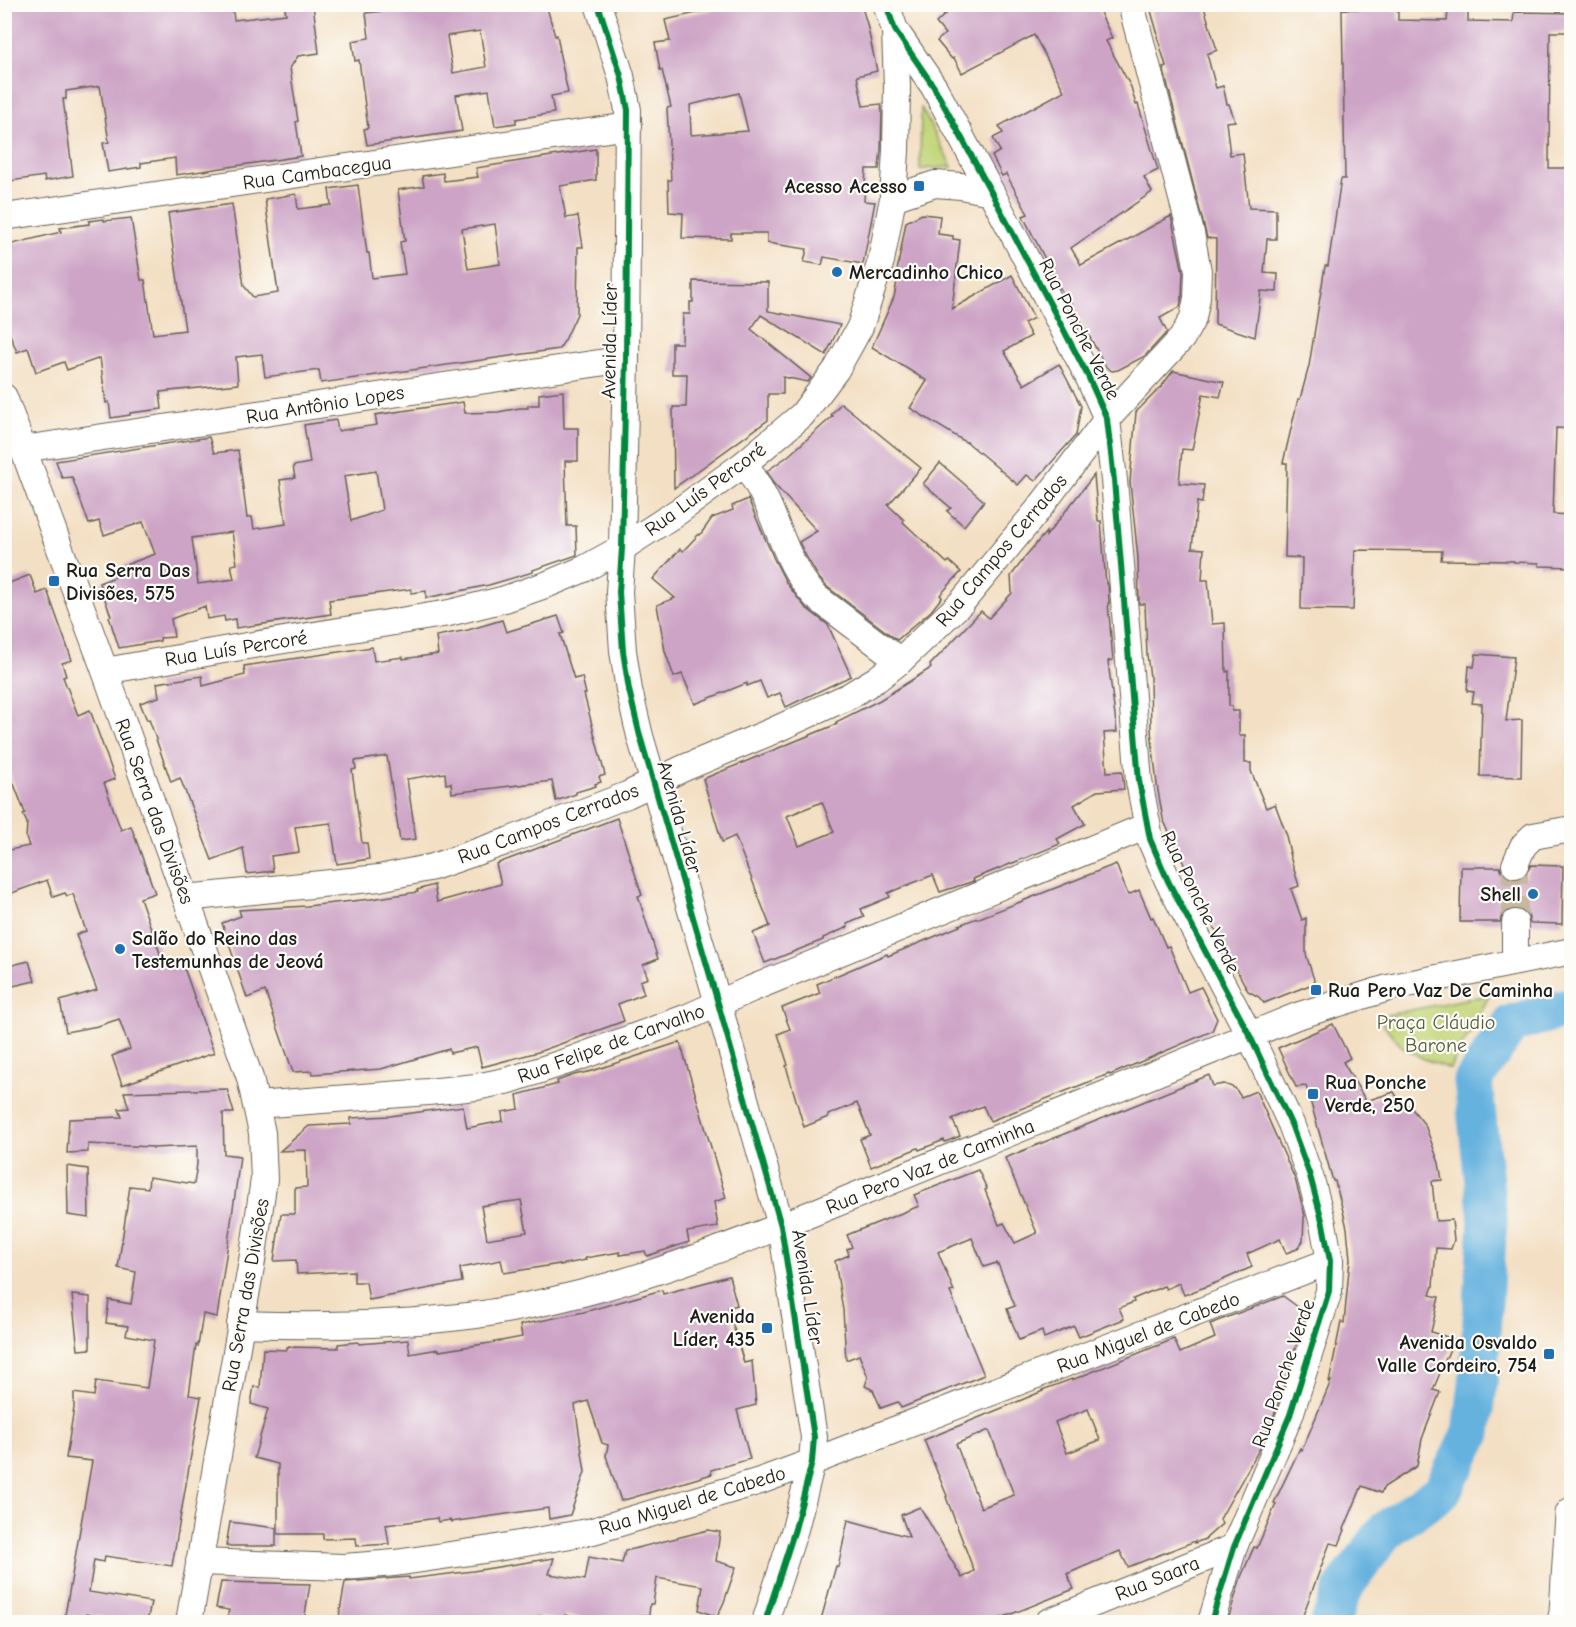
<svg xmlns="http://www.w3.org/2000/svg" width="1576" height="1627" font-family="'Comic Neue',sans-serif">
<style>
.green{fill:#c1d477;stroke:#6e784a;stroke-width:1.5}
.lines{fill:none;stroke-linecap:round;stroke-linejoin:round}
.river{stroke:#66b2df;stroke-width:39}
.building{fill:#cda4c6;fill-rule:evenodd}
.minor-tunnel{stroke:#c8b8a2;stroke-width:26;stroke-dasharray:26 13;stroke-linecap:butt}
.minor-casing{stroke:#676056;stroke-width:28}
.major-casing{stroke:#676056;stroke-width:35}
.minor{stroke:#fff;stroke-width:26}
.major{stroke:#fff;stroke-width:33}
.cycleway-casing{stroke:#fdfcf7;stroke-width:10}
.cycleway{stroke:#00873e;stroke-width:6}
.poi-dot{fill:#1f6fb2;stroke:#fdfcf7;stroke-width:2}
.labels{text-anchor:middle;stroke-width:4.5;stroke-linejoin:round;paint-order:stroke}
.street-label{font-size:20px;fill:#1c1c1c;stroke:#fdfcf7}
.poi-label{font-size:20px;font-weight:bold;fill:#1c1c1c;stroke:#fdfcf7;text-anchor:start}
.park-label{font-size:20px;fill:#565c3c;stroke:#fdfcf7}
</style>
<rect width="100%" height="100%" fill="#fdfcf7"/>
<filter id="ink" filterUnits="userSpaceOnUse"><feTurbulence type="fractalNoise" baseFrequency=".0167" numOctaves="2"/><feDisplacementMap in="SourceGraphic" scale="12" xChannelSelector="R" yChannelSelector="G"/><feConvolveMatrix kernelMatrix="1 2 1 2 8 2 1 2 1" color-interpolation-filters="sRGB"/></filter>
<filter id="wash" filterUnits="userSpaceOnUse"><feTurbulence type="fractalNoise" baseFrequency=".008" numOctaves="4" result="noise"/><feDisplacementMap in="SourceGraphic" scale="24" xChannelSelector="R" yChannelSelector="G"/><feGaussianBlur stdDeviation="1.35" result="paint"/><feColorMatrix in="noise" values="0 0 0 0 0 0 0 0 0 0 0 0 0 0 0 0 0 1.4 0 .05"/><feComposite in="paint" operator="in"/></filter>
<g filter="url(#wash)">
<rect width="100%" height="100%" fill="#f3dfc3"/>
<g class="green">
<path d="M921,107L952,167L931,168L920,170Z"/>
<path d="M1489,996L1482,1010L1479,1023L1471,1031L1458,1052L1450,1069L1422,1058L1401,1046L1377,1017L1471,998Z"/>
</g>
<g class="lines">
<path class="river" d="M1330,1622L1344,1587L1385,1531L1442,1491L1472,1433L1478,1385L1488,1220L1473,1081L1511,1024L1563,1009"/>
</g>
<g id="blocks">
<g class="building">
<path d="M4,4H232L234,20L286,14L284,4H313L319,53L298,56L290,68L298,121L296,122L301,156L176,175L175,158L141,163V167L108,172L103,143L109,142L100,86L66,91V99H63L73,176L45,181L44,176L4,182Z"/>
<path d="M411,4H546L555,36L557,35L560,51H559L568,93L551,96L554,113L516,119V123L495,126L489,90L456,95L462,131L367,145L364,129L368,128L359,60L355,61L352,41L369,38L366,13L401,9V6ZM480,31L486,67L453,73L447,36Z"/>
<path d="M736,4H861L867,24L877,71L857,76L863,106L881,104L882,112L881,149L879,169H866L864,201L875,202L863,264L824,257L822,265L804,262L807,249L767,243V233H731V239L682,238L683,213L669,212L668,180H671L667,108L671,107L662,70H660L655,43L670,41L665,20ZM739,93L748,131L691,135L690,105Z"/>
<path d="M956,4H1096L1112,38L1106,41L1131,87L1136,105L1138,104L1158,170L1144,177L1152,192L1071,248L1081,265L1171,216L1183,272L1182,296L1180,307L1160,318L1167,332L1145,356L1118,370L1112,371L1106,367L1067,295L1064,296L1023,216L1028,214L1006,174L1002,176L992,156L1000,151L993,138L1003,133L999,126L1064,91L1034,35L962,73L954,58L952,59L937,41L945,34L936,23Z"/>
<path d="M1149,4H1203L1217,50L1207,54L1216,88L1223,86L1227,104H1229L1235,121L1226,122L1230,155L1243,153L1249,208L1276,209V239H1267L1264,273L1278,274L1277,292L1261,291L1255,337L1215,324L1216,239L1207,238L1163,67L1166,66L1157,36L1158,35Z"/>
<path d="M1342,9L1398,10V20L1447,21L1448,10L1468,11V21L1513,22L1514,12L1572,13V32H1550L1549,168H1571L1572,429L1556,428L1553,514L1572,515V567L1539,566V563L1514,562V561L1441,560L1442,551L1355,550L1353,610L1301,609L1302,558L1285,557L1287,463H1283L1298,399H1300L1309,366L1325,266H1328L1341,179H1345Z"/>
<path d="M596,149V180L560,186L566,218L578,216L583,247H578L577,314L565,340L559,349L321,383L319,370L265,377L262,354L236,357L238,384L160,392L162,409L130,413V415L111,418L109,402L106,403L100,358L67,370L64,362L36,372L28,348L17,352L4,319V246L61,232L60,228L89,224V221L104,219V221L131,218L141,280H145L153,334L185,330L168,213L232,204L244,286L253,297L278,293L265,199L296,194L298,209L331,205L329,189L358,185L367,253H369L372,278L405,274L400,242L405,241L398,190L424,186L422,176L443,173L444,181L478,177L476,168ZM495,224L500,264L468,269L462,229Z"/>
<path d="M922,214L940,216L938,234L953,236V239L960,240L952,309L1012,275L1034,318L1024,323L1031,336L1004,351L1024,385L1059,364L1081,406L1076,435L1035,481L1027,475L1018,485L967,442V443L910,408L927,381L872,347L894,297L899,271H897L906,222Z"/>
<path d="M693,281L768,282V311L840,325L826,355L761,315L751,329L811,378L808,382L783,377V394H768V420L674,488L673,407H686L687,374H672V343H682L683,314H690V302H693Z"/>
<path d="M1173,371L1224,382L1220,397L1203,394L1192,450L1182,449L1179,483L1204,485L1202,503L1197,502L1192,548L1204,549L1202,580H1208L1212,624L1225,623L1226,672L1229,671V706H1232V711H1239V735H1245V763H1251V771L1266,808L1275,804L1287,836H1286L1290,853H1289L1299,886L1291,889L1302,920L1306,918V954L1315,983L1264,1003L1259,997L1248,991L1208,916L1163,819L1157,785L1151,730L1150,677L1147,655L1145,604H1139L1138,558L1130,482L1136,412L1161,387Z"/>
<path d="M563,391L564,428H578V461H565L567,526H576L577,555L533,570V572L489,585L426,598V591L411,593V589L329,600L331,614L236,628L235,619L225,621L224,616L207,619L205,606L171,619L174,637L160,638V641L119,648L109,617L111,616L99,583L115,577L112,570L155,554L143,522L104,535L99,521L89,524L72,477L62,478L56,461L209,437L214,453L238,450L247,518L252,517L254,529L286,524L280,480L295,478L293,466L310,463L304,425L336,420L338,431L377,425L375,415L463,402L465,413L498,412L520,408H528V405H539V394ZM376,471L382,510L351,521L344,476ZM232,532L237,564L231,565L234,579L198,584L192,538Z"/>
<path d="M841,403L921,468L888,505L904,520L903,522L947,563L949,561L961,572L940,595L942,597L931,611L897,640L826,586L819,578L807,558L799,542L817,531L773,483L767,471L788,456L833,416L831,415Z"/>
<path d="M940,463L984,501L964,526L947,511L951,508L923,484Z"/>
<path d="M1094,475L1098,521H1101L1106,584H1108L1109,603H1108L1113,660L1108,661L1117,732L1104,733L1107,772L1122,771L1124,789L1097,791L1074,805L1085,824L1057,839L1060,844L973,879L974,881L940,892L933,875L888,893L890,897L861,909L864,917L847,924L848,927L823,938V940L765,963L753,933L770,926L735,836L722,842L703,779L837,724L836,722L880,700L931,668L930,665L981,611L989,618L1012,593L1011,576L1023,560V559L1046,532V536ZM822,802L834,832L799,846L787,816Z"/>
<path d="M748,499L774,559L787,584L805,607L828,625L851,676L786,707L780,693L767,698L760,681L747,686V683L695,704L682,674L674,677L665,651L657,605L675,598L653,579L680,549L683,551L699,534L700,535L712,518L733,510L732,506Z"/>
<path d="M30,575L37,594L47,590L72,660L62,663L66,676L63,677L78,715L90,710L115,779L104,783L121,830L131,826L155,893L140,898L165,967L182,962L214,1053L122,1085L112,1056L130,1049L119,1019L98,1026L66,1032L60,1001L97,990L76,935L86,931L73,894L67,896L65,893L53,897L47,880L4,896V851L29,846L26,838L27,823L23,814L25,813L4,758V585Z"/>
<path d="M558,616L564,633L560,634L574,679L582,677L586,694H584L605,775L599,777L601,782L595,784L596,786L576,792V794L556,801L552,781L452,793L451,783L446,784L445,773L407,779L416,839L400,841L387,756L355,761L356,769L352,770L362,843H367L369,859L337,864L331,823L295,827L299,852L271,856L273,871L247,874L243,848L212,860L180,778L171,782L149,719L147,720L140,703L159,697L157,683L202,676L203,686L245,675L244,666L372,647L374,661L403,657V659L438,654L436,636L468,630L502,620L506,632Z"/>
<path d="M1476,654L1514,657L1506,721L1522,720L1521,777L1480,776L1482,704L1472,703L1474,692L1467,691L1469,666L1474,667Z"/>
<path d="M617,818L642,895L638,896L658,959L643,965L648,978L640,981L644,994L618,1004L624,1021L538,1052L482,1067L477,1047L450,1053L449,1049L381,1069L313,1074L312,1071L293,1072L265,991L247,998L222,923L241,916L239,910L307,906L371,899L418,892L417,890L434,885L437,902L501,884L496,864Z"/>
<path d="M1116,864L1128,895L1139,890L1151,918L1153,917L1166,947L1169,946L1188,992L1201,987L1217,1019L1212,1031L1110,1075L1109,1074L990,1121L983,1106L952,1119L960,1136L945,1142L944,1140L919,1150L918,1148L871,1167L860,1139L870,1135L857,1103L828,1115V1117L804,1127L786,1066L788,1065L778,1034L790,1029L782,1008L820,993L817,984L887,954L888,956L960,926L959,925L977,918V919Z"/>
<path d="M1531,865L1563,866L1562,924L1530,923L1528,915L1522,910L1516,908L1507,910L1502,915L1500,922H1460L1461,867H1500L1503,874L1509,879L1516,880L1524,877Z"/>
<path d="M29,961L35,981L4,988V967Z"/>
<path d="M1333,1024L1350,1058L1343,1062L1366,1101L1394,1092L1403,1107L1409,1105L1425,1125L1439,1163L1442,1180L1432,1181L1436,1221L1452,1220L1454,1240L1451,1249L1436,1248L1433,1286L1430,1295L1439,1297L1431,1332L1454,1339L1433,1390L1440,1392L1422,1439L1417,1466L1384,1487L1381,1493L1362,1486L1344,1529L1345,1530L1339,1545L1330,1543L1300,1623H1227L1241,1577L1254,1547L1257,1548L1276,1504L1274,1503L1300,1448L1302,1450L1331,1381L1329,1382L1341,1322L1344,1323L1350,1259L1347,1228L1343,1211L1335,1181H1333L1306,1086L1296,1087L1278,1048Z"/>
<path d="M680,1042L726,1198L714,1202L718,1227L687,1232L689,1242L647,1256L645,1251L620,1255V1252L585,1258L586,1260L560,1265V1264L504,1273L501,1260L460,1268L462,1282L369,1300L366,1282H354V1271L297,1274L296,1260L274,1261L281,1214H295V1188L307,1187L306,1150L280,1151L309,1126L351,1124V1118L390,1116L463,1106L467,1128L503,1121L502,1112L519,1109L517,1095L558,1084L557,1081L574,1075L592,1071ZM521,1200L527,1232L487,1239L481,1206Z"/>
<path d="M1209,1075L1213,1086L1224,1084L1235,1088L1241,1097L1256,1091L1295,1179L1305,1216L1304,1217L1303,1241L1297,1249L1286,1253L1280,1239L1247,1254L1252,1267L1218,1282L1184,1295L1179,1283L1166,1289L1164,1286L1133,1299L1134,1302L1119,1308L1124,1319L1079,1337L1074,1326L1044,1338L1042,1331L1019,1340L1007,1309L1015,1306L998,1264L997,1265L996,1263L984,1267L972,1238L938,1252L954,1291L950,1292L984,1375L901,1408L898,1402L881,1408L873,1390L865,1386L868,1377L859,1355L846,1360L843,1310L835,1261L849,1255L847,1249L852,1247L847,1235L919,1206L914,1195L978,1170L987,1189L985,1190L999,1225L1004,1223L1015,1243L1037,1233L1005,1158Z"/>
<path d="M227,1089L234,1113H223L224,1154L240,1156L235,1195L217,1317L203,1314L198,1346L196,1345L189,1395L201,1397L172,1566L105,1556L104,1562L94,1560L89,1592L151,1602L147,1623H137L86,1614L85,1618L65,1615L92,1461L66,1458L74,1408V1393L94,1396L96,1381L147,1388L154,1340L126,1335L128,1326L106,1323L109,1300L131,1304L136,1272L118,1268L130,1186L148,1188L149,1177L194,1184L197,1164V1146L153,1148V1147L88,1144V1152L67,1153L69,1119L122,1117L119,1109L129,1108L124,1092Z"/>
<path d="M67,1166L88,1169L89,1218L68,1215Z"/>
<path d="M729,1276L737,1305L728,1308L744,1363L752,1361L756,1405L737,1410L750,1459L711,1470L712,1474L621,1501L606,1456L608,1445L602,1443L588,1401L575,1405L585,1472L570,1515L549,1519L548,1508L451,1522L450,1520L438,1522L437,1518L386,1525L389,1544L357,1546L356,1538L323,1539V1534H278V1464L254,1458L268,1409L251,1404L254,1386L260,1388L263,1349L287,1350V1347L338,1348V1344L358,1342L359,1344L408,1340L410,1354L439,1349V1351L490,1343L522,1337L520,1325L584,1312L662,1290L663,1294Z"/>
<path d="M72,1295L90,1297V1349L78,1350Z"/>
<path d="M1283,1296L1306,1313L1276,1410L1261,1446L1220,1519L1222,1524L1205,1539L1195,1543V1541L1128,1567L1120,1551L1067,1574L1074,1589L989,1623H820L836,1566L838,1567L848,1520L909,1537L901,1515L920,1507L962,1578L974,1571L946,1497L947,1496L924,1440L1012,1404L1043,1391L1042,1390L1072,1379V1380L1174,1339L1180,1353L1215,1338L1210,1324ZM1088,1409L1100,1440L1067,1453L1055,1422ZM989,1430L1014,1495L981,1508L956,1444Z"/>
<path d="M230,1522L276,1528V1546H226Z"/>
<path d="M708,1530L720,1532L716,1561L736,1567L724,1602L717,1617L699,1610L703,1586L657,1578L653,1604H650L649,1616L642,1615L641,1623H597L598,1621L565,1615L564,1621L539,1616L540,1623H338L345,1582L409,1577V1579L473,1571L554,1558L549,1574L585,1580L589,1557L622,1563L625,1551Z"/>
<path d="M221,1582L310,1584L304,1621L297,1620V1623H226L229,1610L216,1608Z"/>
</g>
</g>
</g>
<g filter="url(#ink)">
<use href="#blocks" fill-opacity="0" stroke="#676056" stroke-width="1.5"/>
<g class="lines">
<path class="minor-tunnel" d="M1515,923V865"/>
<defs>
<g id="minor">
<path d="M598,4L621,76L628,110L626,359L622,548L619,592L623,651L629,690L640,736L718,1003L781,1226L814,1437L812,1462L795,1529L765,1622"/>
<path d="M886,4L895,30L934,87L991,192L1088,376L1107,419L1114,480L1139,781L1150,839L1168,881L1250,1036L1291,1124L1310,1176L1323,1224L1330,1261L1329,1291L1290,1415L1234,1547L1211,1622"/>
<path d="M893,198L935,184L961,186L991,192"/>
<path d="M4,217L629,126"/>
<path d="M4,397L105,671L250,1078L262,1133L264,1179L253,1255L189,1622"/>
<path d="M23,449L626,359"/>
<path d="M745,463C753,477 761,490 768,505C782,537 791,571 816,597L900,661"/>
<path d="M105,671L229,649L449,613L505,599L548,584L584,569L622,548L679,511L745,463L802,415L836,370L860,327L881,261L893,198L896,151L897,87L895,30"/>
<path d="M1515,865L1523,846L1533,836L1572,829"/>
<path d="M186,898L379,878L433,867L508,841L627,795L684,768L768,733L849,696L877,679L900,661L962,602L1038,510L1107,419L1182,338L1193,318L1197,298L1198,271L1191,233L1131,4"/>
<path d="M1515,962V923"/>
<path d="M256,1105L428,1092L476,1087L510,1080L574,1059L688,1017L751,989L1147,826"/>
<path d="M240,1324C319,1327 398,1325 476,1315C491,1313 506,1310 521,1307C611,1290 696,1259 781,1226L1297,1016L1388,988L1572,951"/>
<path d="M199,1562L344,1567L395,1563L491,1549L593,1531L760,1481L812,1462L1330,1261"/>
<path d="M1048,1622L1234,1547"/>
</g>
<path id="major" d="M1564,1622L1566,1612L1572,1514"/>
</defs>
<use href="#minor" class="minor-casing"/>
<use href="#major" class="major-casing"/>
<use href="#minor" class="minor"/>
<use href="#major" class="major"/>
<defs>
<g id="cycleway">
<path d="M598,4L621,76L628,110L626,359L622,548L619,592L623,651L629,690L640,736L718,1003L781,1226L814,1437L812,1462L795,1529L765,1622"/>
<path d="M886,4L895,30L934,87L991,192L1088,376L1107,419L1114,480L1139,781L1150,839L1168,881L1250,1036L1291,1124L1310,1176L1323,1224L1330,1261L1329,1291L1290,1415L1234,1547L1211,1622"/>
</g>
</defs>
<use href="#cycleway" class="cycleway-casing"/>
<use href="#cycleway" class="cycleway"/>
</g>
</g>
<g class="poi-dot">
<rect x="913" y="180" width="12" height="12" rx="3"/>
<circle cx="837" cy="272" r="6"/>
<rect x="48" y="575" width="12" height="12" rx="3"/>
<circle cx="1533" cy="894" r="6"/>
<circle cx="120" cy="949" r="6"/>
<rect x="1310" y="984" width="12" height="12" rx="3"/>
<rect x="1307" y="1088" width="12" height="12" rx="3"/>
<rect x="761" y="1322" width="12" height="12" rx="3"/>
<rect x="1543" y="1348" width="12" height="12" rx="3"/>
</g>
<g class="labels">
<g class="street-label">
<text transform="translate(317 172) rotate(-8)" y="7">Rua Cambacegua</text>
<text transform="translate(1080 329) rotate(63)" y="7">Rua Ponche Verde</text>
<text transform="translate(609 341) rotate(-89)" y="7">Avenida Líder</text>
<text transform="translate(325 404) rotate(-9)" y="7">Rua Antônio Lopes</text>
<text transform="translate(705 489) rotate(-36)" y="7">Rua Luís Percoré</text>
<text transform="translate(1001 550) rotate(-50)" y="7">Rua Campos Cerrados</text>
<text transform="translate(236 648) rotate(-9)" y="7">Rua Luís Percoré</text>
<text transform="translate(155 811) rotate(70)" y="7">Rua Serra das Divisões</text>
<text transform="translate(680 817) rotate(74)" y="7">Avenida Líder</text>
<text transform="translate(548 823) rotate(-21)" y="7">Rua Campos Cerrados</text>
<text transform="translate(1201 902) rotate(64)" y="7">Rua Ponche Verde</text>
<text transform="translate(611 1043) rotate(-20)" y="7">Rua Felipe de Carvalho</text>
<text transform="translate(930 1166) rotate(-22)" y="7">Rua Pero Vaz de Caminha</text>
<text transform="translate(808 1287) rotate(81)" y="7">Avenida Líder</text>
<text transform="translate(245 1295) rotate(-80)" y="7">Rua Serra das Divisões</text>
<text transform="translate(1148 1332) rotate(-21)" y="7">Rua Miguel de Cabedo</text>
<text transform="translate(1283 1373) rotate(-71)" y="7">Rua Ponche Verde</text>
<text transform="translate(692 1500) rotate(-17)" y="7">Rua Miguel de Cabedo</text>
<text transform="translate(1157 1578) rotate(-22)" y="7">Rua Saara</text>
</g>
<g class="poi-label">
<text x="907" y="193" text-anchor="end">Acesso Acesso</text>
<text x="849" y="279">Mercadinho Chico</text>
<text x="66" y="577">Rua Serra Das<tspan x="66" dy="23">Divisões, 575</tspan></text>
<text x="1521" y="901" text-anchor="end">Shell</text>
<text x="132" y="945">Salão do Reino das<tspan x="132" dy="23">Testemunhas de Jeová</tspan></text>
<text x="1328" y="997">Rua Pero Vaz De Caminha</text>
<text x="1325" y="1089">Rua Ponche<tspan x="1325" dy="23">Verde, 250</tspan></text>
<text x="755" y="1323" text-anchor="end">Avenida<tspan x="755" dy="23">Líder, 435</tspan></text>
<text x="1537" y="1349" text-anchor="end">Avenida Osvaldo<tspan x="1537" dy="23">Valle Cordeiro, 754</tspan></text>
</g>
<g class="park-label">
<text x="1436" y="1029">Praça Cláudio<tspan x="1436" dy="23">Barone</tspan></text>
</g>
</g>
<rect width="1576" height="1627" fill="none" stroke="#fdfcf7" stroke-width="24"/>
</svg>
